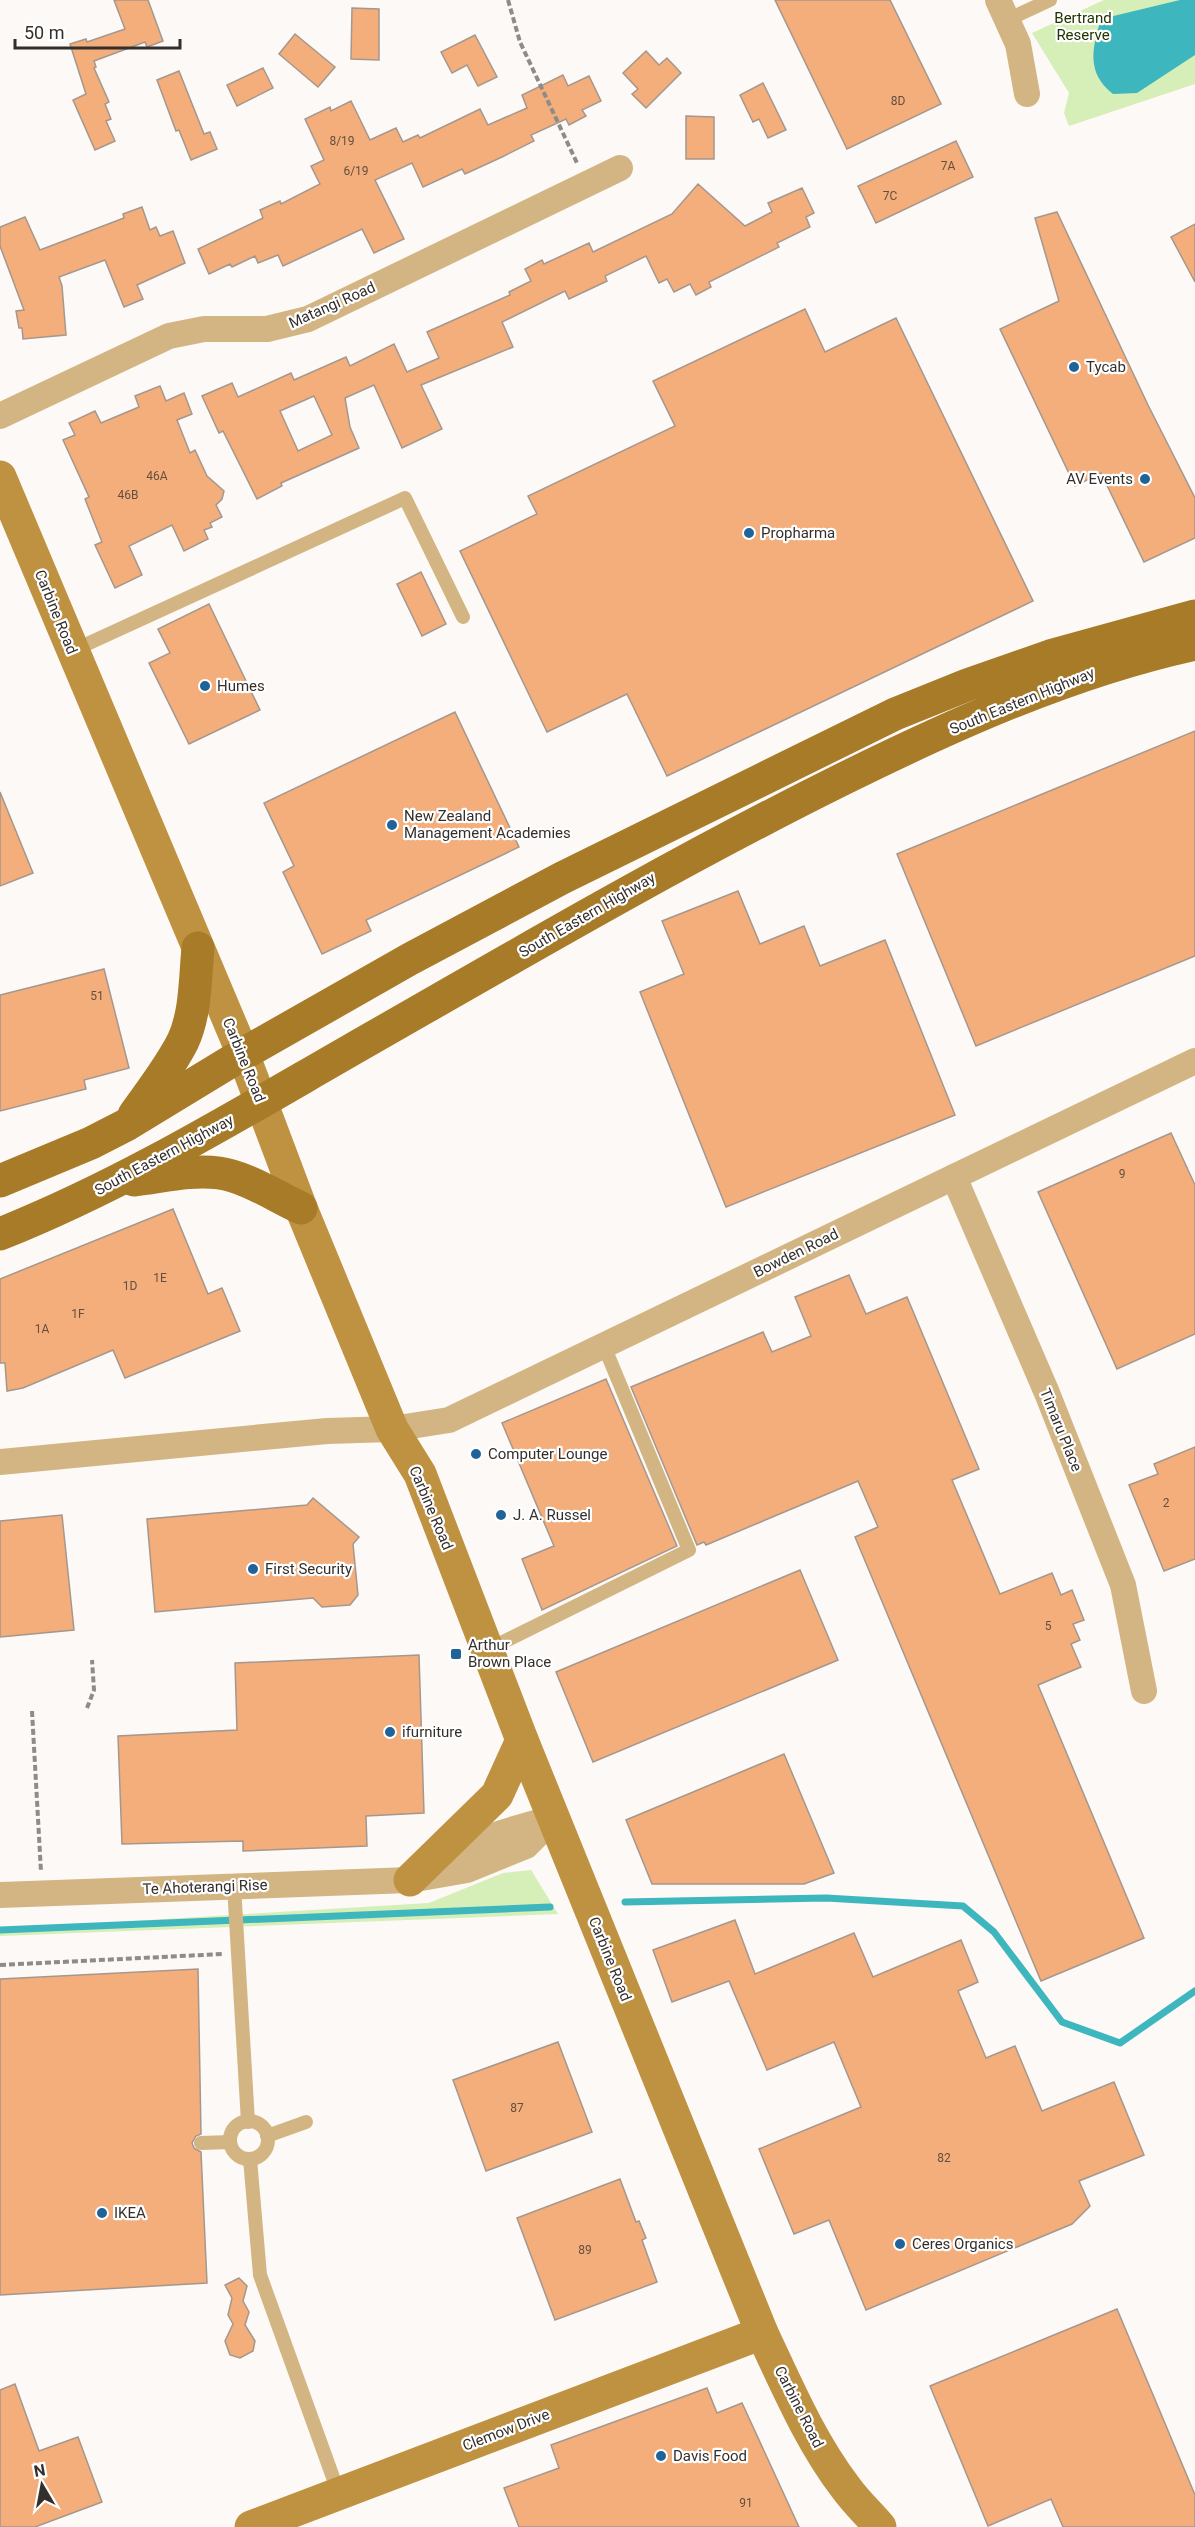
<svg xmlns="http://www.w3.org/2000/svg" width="1195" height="2527" font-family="Roboto,sans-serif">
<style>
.green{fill:#d6eeb7}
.water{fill:#3db6be}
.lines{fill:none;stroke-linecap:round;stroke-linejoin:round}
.stream{stroke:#3db6be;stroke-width:7}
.building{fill:#f3ae7b;stroke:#a6978d;stroke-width:1.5;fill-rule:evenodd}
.path{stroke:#8f8b88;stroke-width:4;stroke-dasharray:6 3;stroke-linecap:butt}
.lane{stroke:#d3b583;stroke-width:14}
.street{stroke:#d3b583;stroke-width:26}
.secondary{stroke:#bf9241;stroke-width:33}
.primary{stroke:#a77b27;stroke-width:33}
.poi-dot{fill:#206399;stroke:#fff;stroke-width:2}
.labels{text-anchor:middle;stroke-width:4.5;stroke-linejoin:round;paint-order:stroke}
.number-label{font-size:12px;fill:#644f3f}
.park-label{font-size:15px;fill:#223400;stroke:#fff}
.street-label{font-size:15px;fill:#352f2b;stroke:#fff}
.poi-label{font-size:15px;fill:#352f2b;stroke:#fff;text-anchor:start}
</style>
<rect width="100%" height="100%" fill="#fcf9f7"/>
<g class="green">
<path d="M1104,0H1195V84L1069,126L1064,113L1069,93L1032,33Z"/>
<path d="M531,1870L558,1914L0,1936V1929L429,1903L503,1873Z"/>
</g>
<path class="water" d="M1180,0H1195V55L1137,93L1113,94C1086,73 1092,48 1101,19Z"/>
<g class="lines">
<g class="stream">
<path d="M625,1902L826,1898L963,1906L994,1932L1062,2022L1120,2043L1195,1991"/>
<path d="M0,1930L550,1907"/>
</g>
</g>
<g class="building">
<path d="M114,0H148L163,41L147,47L145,42L94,61L96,67L94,68L109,102L105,104L111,119L106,121L115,141L95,150L73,100L86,94L70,44L86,39L87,42L125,29Z"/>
<path d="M775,0H890L941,104L847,149Z"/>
<path d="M352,8L379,9V60L351,59Z"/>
<path d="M295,34L335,67L318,87L279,54Z"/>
<path d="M475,35L497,77L478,86L467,65L452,73L441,52Z"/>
<path d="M646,51L659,65L667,58L681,73L646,108L632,94L638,89L623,73Z"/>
<path d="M263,68L273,88L237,106L227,85Z"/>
<path d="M179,71L204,134L210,132L217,149L191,160L179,130L176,131L157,80Z"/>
<path d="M563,75L568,86L589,76L601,101L582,110L586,116L569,125L566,119L531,135L534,141L502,157L465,174L462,169L423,187L412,163L375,180L404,239L374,253L362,229L283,266L278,255L258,263L255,256L232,267L230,264L209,274L198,249L263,218L260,210L280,201L281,204L320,184L311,166L324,160L305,119L330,107L331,111L351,101L370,140L396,128L403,142L418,135L420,138L480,109L488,125L527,108L522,95Z"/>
<path d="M763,83L786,130L768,138L759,119L753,122L740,95Z"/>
<path d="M686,116L714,117V159H686Z"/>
<path d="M956,141L973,177L876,223L858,186Z"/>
<path d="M698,184L745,226L772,212L768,203L802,188L814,213L806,217L810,227L777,243L779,247L709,282L711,287L696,295L690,284L674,292L667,279L659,283L646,256L605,276L607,281L569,299L565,291L502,322L513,347L421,385L442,429L402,448L374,385L345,398L350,427L359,448L281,483L282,486L257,499L223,431L219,433L202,396L232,383L238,397L291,373L294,380L346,357L350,366L394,344L407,372L439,358L427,332L510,295L509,292L531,281L525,269L542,260L544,264L589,243L593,252L672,214ZM314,396L332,435L298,451L280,411Z"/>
<path d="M142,207L150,230L156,227L160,236L173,231L185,263L137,285L143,299L124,307L105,260L59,277L62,286L66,335L23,339L22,328H19L16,311L24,310L0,246V227L25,217L40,250L124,218L123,214Z"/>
<path d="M1057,212L1148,405L1195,498V538L1144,562L1101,473L1075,486L1000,329L1059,301L1035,218Z"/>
<path d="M1195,224V282L1171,237Z"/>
<path d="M805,309L825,352L896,318L1033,601L667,776L627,694L547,732L460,551L537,514L528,496L675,426L653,381Z"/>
<path d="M160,386L166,401L184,393L192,414L177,420L190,453L195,450L207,476L224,491L222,499L216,505L222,517L210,523L212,527L204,530L208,539L184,551L172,525L129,546L142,575L115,588L95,545L102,542L85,499L89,497L63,440L75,435L69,423L95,411L101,423L139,407L135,396Z"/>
<path d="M421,572L446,624L422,636L397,584Z"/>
<path d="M209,604L260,710L189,744L149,663L170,653L158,629Z"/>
<path d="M455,712L519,847L366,920L371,931L322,954L283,872L294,866L264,803Z"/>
<path d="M1195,731V956L976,1046L897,854Z"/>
<path d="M0,792L33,873L0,886Z"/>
<path d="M738,891L760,944L804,926L820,966L885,940L955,1115L726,1207L640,992L684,974L662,921Z"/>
<path d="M104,969L129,1068L84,1080L86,1089L0,1111V995Z"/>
<path d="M1171,1133L1195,1185V1334L1117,1369L1038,1192Z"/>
<path d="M173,1209L208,1294L222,1288L240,1331L125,1378L113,1350L23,1388L7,1391L5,1363H0V1279Z"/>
<path d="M849,1275L866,1314L907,1297L979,1469L952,1480L1000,1594L1052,1573L1061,1595L1072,1590L1084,1620L1073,1624L1080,1640L1071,1644L1081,1667L1038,1685L1144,1938L1041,1981L855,1537L878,1527L858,1481L706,1545L704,1542L697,1545L631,1387L763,1332L772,1352L811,1336L795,1297Z"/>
<path d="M606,1379L677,1546L542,1610L522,1559L554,1546L502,1423Z"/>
<path d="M1195,1447V1559L1164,1571L1129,1485L1158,1474L1154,1464Z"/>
<path d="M313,1498L359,1537L353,1544L358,1595L350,1605L322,1607L313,1598L155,1612L147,1519L307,1505Z"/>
<path d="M62,1515L74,1630L0,1637V1521Z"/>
<path d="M800,1570L838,1660L593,1762L556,1672Z"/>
<path d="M419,1655L424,1813L366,1816L367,1846L243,1851V1841L122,1844L118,1736L237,1730L235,1663Z"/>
<path d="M784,1754L834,1873L804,1884H652L626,1820Z"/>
<path d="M735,1920L755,1974L854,1933L873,1977L961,1940L978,1982L958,1991L986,2058L1015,2046L1042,2111L1114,2082L1144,2155L1079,2181L1090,2206L1072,2224L866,2310L829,2220L794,2234L759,2149L861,2107L834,2042L767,2070L729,1981L672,2002L653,1950Z"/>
<path d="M198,1969L201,2134L196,2136L192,2143L194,2148L201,2152L207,2283L0,2295V1979Z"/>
<path d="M558,2042L592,2132L486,2171L453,2080Z"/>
<path d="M620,2179L636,2222L639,2221L646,2238L642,2240L657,2282L555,2320L517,2218Z"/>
<path d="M239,2278L247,2286L243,2301L249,2312L245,2325L255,2341L253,2351L240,2358L230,2355L225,2341L233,2324L228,2315L232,2298L225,2285Z"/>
<path d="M1117,2309L1195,2495V2527H1063L1051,2499L988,2526L930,2386Z"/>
<path d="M15,2384L39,2451L78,2437L102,2502L35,2527H0V2390Z"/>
<path d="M707,2388L717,2413L742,2403L799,2527H519L504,2488L559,2468L551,2445Z"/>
</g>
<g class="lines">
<g class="path">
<path d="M508,0L520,42L577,163"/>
<path d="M87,1708L94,1690L92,1660"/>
<path d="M32,1711L41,1872"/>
<path d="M0,1965L222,1954"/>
</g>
<g class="lane">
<path d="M1007,20L1050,0"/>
<path d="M74,650L405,498L463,617"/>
<path d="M487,1650L689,1550L604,1346"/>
<path d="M234,1886L248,2122"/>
<circle cx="249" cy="2140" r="19"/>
<path d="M267,2136L306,2122"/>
<path d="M201,2143L230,2142"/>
<path d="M250,2159L260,2275L339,2494"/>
</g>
<g class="street">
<path d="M998,0L1018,44L1027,94"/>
<path d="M0,416L169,336L204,329H267L308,319L620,168"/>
<path d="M954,1177L1047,1393L1123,1585L1144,1691"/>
<path d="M0,1462L327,1431L392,1429L449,1420L1195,1061"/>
<path d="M441,1861C475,1839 515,1828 554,1818"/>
<path d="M0,1895L410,1880L467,1870L526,1846L554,1818"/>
</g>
<g class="secondary">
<path d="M0,477L243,1054L301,1208L392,1429L420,1474L522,1740L762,2333C787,2386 810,2441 846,2488C856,2502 869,2514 880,2527"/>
<path d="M410,1880L497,1795L522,1740"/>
<path d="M251,2527L762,2333"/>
</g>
<g class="primary">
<path d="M134,1115C151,1091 170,1067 183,1041C196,1013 195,978 198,948"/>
<path d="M134,1180C161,1177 191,1169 219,1173C247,1177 275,1196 301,1208"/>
<path d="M0,1181L91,1143L128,1124L243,1054L410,959L562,878L895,714L967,685L1050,656L1195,616"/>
<path d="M0,1234C123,1185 236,1116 351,1050C512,958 672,864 839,781C952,725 1071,671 1195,644"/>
</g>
</g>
<g class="poi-dot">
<circle cx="1074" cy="367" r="6"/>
<circle cx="1145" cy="479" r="6"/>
<circle cx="749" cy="533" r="6"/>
<circle cx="205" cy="686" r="6"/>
<circle cx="392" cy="825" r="6"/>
<circle cx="476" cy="1454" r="6"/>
<circle cx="501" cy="1515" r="6"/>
<circle cx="253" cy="1569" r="6"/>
<rect x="450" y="1648" width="12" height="12" rx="3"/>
<circle cx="390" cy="1732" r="6"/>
<circle cx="102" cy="2213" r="6"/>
<circle cx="900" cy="2244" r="6"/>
<circle cx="661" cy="2456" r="6"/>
</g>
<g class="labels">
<g class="number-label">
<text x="898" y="105">8D</text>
<text x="342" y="145">8/19</text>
<text x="948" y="170">7A</text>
<text x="356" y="175">6/19</text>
<text x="890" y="200">7C</text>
<text x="157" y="480">46A</text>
<text x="128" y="499">46B</text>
<text x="97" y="1000">51</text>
<text x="1122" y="1178">9</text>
<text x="160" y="1282">1E</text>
<text x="130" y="1290">1D</text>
<text x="78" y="1318">1F</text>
<text x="42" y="1333">1A</text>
<text x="1166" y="1507">2</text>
<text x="1048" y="1630">5</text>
<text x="517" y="2112">87</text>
<text x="944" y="2162">82</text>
<text x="585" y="2254">89</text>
<text x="746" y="2507">91</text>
</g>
<g class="park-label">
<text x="1083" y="23">Bertrand<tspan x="1083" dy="17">Reserve</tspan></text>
</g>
<g class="street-label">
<text transform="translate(332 305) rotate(-24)" y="5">Matangi Road</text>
<text transform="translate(56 612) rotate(68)" y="5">Carbine Road</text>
<text transform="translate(1022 701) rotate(-22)" y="5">South Eastern Highway</text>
<text transform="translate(587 915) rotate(-30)" y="5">South Eastern Highway</text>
<text transform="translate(244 1060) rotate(68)" y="5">Carbine Road</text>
<text transform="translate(164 1155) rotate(-28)" y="5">South Eastern Highway</text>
<text transform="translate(796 1253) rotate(-26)" y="5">Bowden Road</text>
<text transform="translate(1061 1430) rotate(68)" y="5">Timaru Place</text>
<text transform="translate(431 1508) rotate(67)" y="5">Carbine Road</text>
<text transform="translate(205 1887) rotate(-2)" y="5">Te Ahoterangi Rise</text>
<text transform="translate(610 1959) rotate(68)" y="5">Carbine Road</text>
<text transform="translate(799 2407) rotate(63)" y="5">Carbine Road</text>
<text transform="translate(506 2430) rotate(-21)" y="5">Clemow Drive</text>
</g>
<g class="poi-label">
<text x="1086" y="372">Tycab</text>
<text x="1133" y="484" text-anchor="end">AV Events</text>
<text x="761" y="538">Propharma</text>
<text x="217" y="691">Humes</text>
<text x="404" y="821">New Zealand<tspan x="404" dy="17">Management Academies</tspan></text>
<text x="488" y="1459">Computer Lounge</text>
<text x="513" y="1520">J. A. Russel</text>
<text x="265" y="1574">First Security</text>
<text x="468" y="1650">Arthur<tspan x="468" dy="17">Brown Place</tspan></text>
<text x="402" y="1737">ifurniture</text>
<text x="114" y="2218">IKEA</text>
<text x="912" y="2249">Ceres Organics</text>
<text x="673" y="2461">Davis Food</text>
</g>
</g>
<g transform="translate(42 2485) rotate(350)" stroke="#ffffff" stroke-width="4.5" paint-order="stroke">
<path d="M0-4.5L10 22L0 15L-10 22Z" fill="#352f2b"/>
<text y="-9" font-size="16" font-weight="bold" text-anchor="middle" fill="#352f2b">N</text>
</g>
<path d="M15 39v9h165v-9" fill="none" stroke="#352f2b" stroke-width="3"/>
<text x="24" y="39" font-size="18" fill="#352f2b" stroke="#ffffff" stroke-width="4.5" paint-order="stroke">50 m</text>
</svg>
